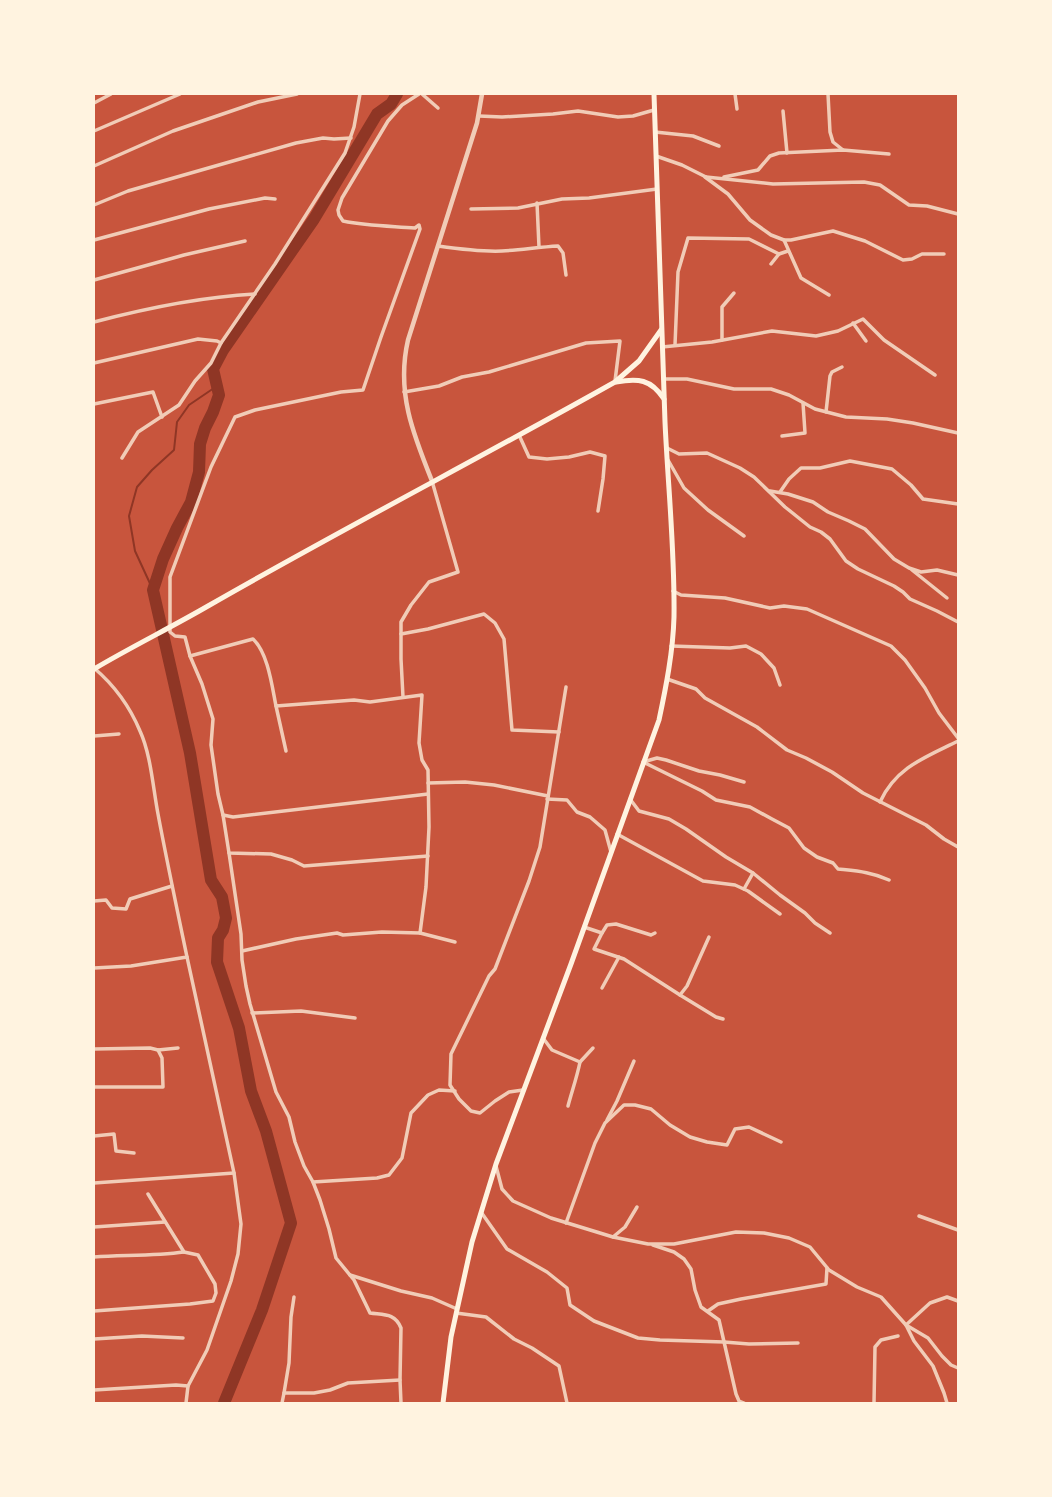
<svg xmlns="http://www.w3.org/2000/svg" width="1052" height="1497" font-family="Overpass,sans-serif">
<style>
.lines{fill:none;stroke-linecap:round;stroke-linejoin:round}
.stream{stroke:#8f3625;stroke-width:2}
.river{stroke:#8f3625;stroke-width:12}
.minor{stroke:#f1ccb7;stroke-width:3.5}
.tertiary{stroke:#f1ccb7;stroke-width:4.5}
.secondary{stroke:#fff3e0;stroke-width:5}
</style>
<rect width="100%" height="100%" fill="#c8553d"/>
<g class="lines">
<path class="stream" d="M153,590L135,551L129,516L137,487L152,470L174,450L177,422L189,405L217,386"/>
<path class="river" d="M224,1403L262,1310L291,1223L266,1131L251,1091L239,1028L217,962L218,938L223,930L226,918L222,897L211,880L190,753L153,590L163,559L177,528L191,502L199,472L200,444L205,428L213,412L219,395L213,369L223,350L314,219L377,114L391,104L397,94"/>
<g class="minor">
<path d="M419,94L402,105L388,121L342,198L338,210L339,215L343,221C368,226 390,226 415,228L419,225L420,229L381,337L363,390L341,392L255,410L235,417L211,467L170,577V632L175,636L185,637L190,656L202,684L213,719L211,745L218,794L223,815L229,853L271,854L292,860L304,866L428,856"/>
<path d="M422,94L438,108"/>
<path d="M735,94L737,109"/>
<path d="M828,94L830,132L833,142L843,150"/>
<path d="M94,103L111,94"/>
<path d="M783,111L787,153"/>
<path d="M479,116L502,117L553,114L578,111L618,117L633,116L654,110"/>
<path d="M94,131L180,94"/>
<path d="M655,132L693,136L719,146"/>
<path d="M656,156L682,165L706,177"/>
<path d="M94,166L173,131L211,118L258,102L297,94"/>
<path d="M705,177L728,194L750,220L771,235L784,240H791L833,231L865,241L903,260L912,259L922,254H944"/>
<path d="M706,177L773,184L864,182L880,185L909,205L927,206L958,214"/>
<path d="M724,177L758,170L770,156L779,153L843,150L889,154"/>
<path d="M537,203L539,247"/>
<path d="M94,205L128,191L296,143L323,138L334,139L351,138"/>
<path d="M471,209L518,208L562,199L589,198L657,189"/>
<path d="M94,240L209,209L265,198L275,199"/>
<path d="M784,240L801,278L829,295"/>
<path d="M438,246C459,249 480,252 502,251C521,250 539,247 558,246L563,253L566,275"/>
<path d="M771,264L779,254L788,251"/>
<path d="M94,280L184,255L245,241"/>
<path d="M94,322C147,308 200,297 255,294"/>
<path d="M853,323L866,341"/>
<path d="M722,340V307L734,293"/>
<path d="M675,345L678,272L688,238L749,239L779,254"/>
<path d="M662,347L712,342L772,331L816,336L838,331L863,319L884,340L935,375"/>
<path d="M94,363L198,339L217,341L221,343"/>
<path d="M663,379H687L734,389H771L789,395L815,409L846,417L887,419L913,423L958,433"/>
<path d="M404,392L439,386L462,377L489,372L586,343L620,341L615,381"/>
<path d="M94,404L153,392L162,417"/>
<path d="M826,412L830,376L832,372L842,367"/>
<path d="M519,435L529,457L547,459L569,457L590,452L605,456L603,479L598,511"/>
<path d="M782,436L805,433L803,403"/>
<path d="M667,448L679,454L707,453L740,468L754,477L785,507L810,527L821,532L830,539L846,561L858,569L894,586L903,592L910,599L937,611L958,622"/>
<path d="M122,458L138,432L179,405L195,381L211,363L221,343L275,264L345,153L354,127L360,94"/>
<path d="M668,460L684,488L708,510L744,536"/>
<path d="M770,491L788,494L813,502L828,512L849,521L865,529L894,559L909,568L921,572L937,570L958,575"/>
<path d="M780,492L789,479L801,468H820L850,461L892,469L911,485L923,499L958,504"/>
<path d="M912,570L947,598"/>
<path d="M673,591L681,595L725,598L770,608L784,606L807,609L891,646L905,660L925,688L939,713L958,738"/>
<path d="M401,634L428,629L484,614L495,623L504,639L512,730L559,732"/>
<path d="M671,646L730,648L746,646L761,654L774,668L780,685"/>
<path d="M190,656L253,639C268,653 272,686 276,706L354,700L370,702L422,695L419,743L422,760L428,770L429,827L426,887L420,933L382,932L343,935L337,933L296,939L242,951"/>
<path d="M94,668C114,685 130,707 140,731C151,755 153,788 158,814C167,862 177,909 187,957L131,966L94,968"/>
<path d="M667,679L696,689L705,698L757,727L787,750L806,758L832,772L863,793L926,825L944,839L958,847"/>
<path d="M403,697L401,659V622L411,605L429,582L458,572L432,481"/>
<path d="M276,706L286,751"/>
<path d="M94,736L119,734"/>
<path d="M744,782L720,775L699,771L666,760L657,758L643,762L702,791L716,800L750,807L772,819L789,828L804,848L817,857L833,863L838,869C856,871 872,872 889,880"/>
<path d="M428,783L465,782L494,785L548,796"/>
<path d="M547,799L567,800L577,812L590,817L605,830L611,852"/>
<path d="M630,799L639,811L669,819L686,829L726,857L753,873L780,895L805,913L815,923L830,933"/>
<path d="M880,802C896,767 926,757 958,741"/>
<path d="M223,815L233,817L428,794"/>
<path d="M617,834L703,881L735,885L748,891L780,914"/>
<path d="M229,853L241,934L242,960L246,986L250,1004L276,1092L289,1117L295,1142L304,1166L313,1182L320,1200L329,1229L336,1258L354,1280L370,1313C384,1315 395,1313 401,1328L400,1380L401,1403"/>
<path d="M744,889L753,873"/>
<path d="M94,901L106,900L112,908L126,909L130,899L172,886"/>
<path d="M584,927L602,933L594,949L624,959L680,995L687,986L709,937"/>
<path d="M420,933L455,942"/>
<path d="M602,933L607,925L616,924L651,935L655,933"/>
<path d="M602,988L619,957"/>
<path d="M680,995L716,1017L723,1019"/>
<path d="M252,1013L301,1011L355,1018"/>
<path d="M543,1038L552,1050L580,1062C577,1077 572,1091 568,1106"/>
<path d="M94,1049L150,1048L158,1050L178,1048"/>
<path d="M580,1062L593,1048"/>
<path d="M94,1087H163L162,1058L158,1050"/>
<path d="M523,1090L509,1092L495,1101L480,1113L471,1111L459,1099L450,1085L451,1054L489,976L495,969L529,881L540,847L566,687"/>
<path d="M607,1120L617,1101L634,1061"/>
<path d="M94,1136L114,1134L116,1151L134,1153"/>
<path d="M496,1166L502,1189L513,1201L551,1218L613,1237L648,1244H674L736,1232L764,1233L789,1238L810,1247L829,1270L857,1287L881,1297L906,1325L928,1338L942,1356L951,1365L958,1368"/>
<path d="M313,1182L377,1178L389,1175L402,1158L411,1113L428,1095L439,1090L455,1091"/>
<path d="M94,1183L234,1173"/>
<path d="M481,1212L507,1249L547,1272L567,1288L570,1305L594,1321L638,1338L660,1340L724,1342L749,1344L798,1343"/>
<path d="M919,1216L958,1230"/>
<path d="M566,1223L595,1143L605,1123L624,1105H635L651,1109L670,1125L690,1137L707,1142L727,1145L735,1129L749,1127L781,1142"/>
<path d="M94,1227L165,1222"/>
<path d="M613,1237L625,1227L637,1207"/>
<path d="M653,1245L674,1252L684,1259L691,1269L695,1290L701,1307L719,1320L736,1394L739,1401L744,1403"/>
<path d="M94,1257C124,1255 154,1256 184,1252"/>
<path d="M350,1275L401,1291L432,1298L457,1309"/>
<path d="M294,1297L291,1317L289,1363L284,1393H314L330,1390L348,1383L400,1380"/>
<path d="M94,1311L190,1304L213,1301L216,1293L215,1284L198,1255L184,1252L148,1194"/>
<path d="M708,1311L718,1304L741,1299L826,1284L827,1268"/>
<path d="M456,1313L486,1317L514,1339L532,1348L559,1366L567,1403"/>
<path d="M94,1339L142,1336L183,1338"/>
<path d="M94,1390L176,1385L188,1386"/>
<path d="M186,1403L188,1386L207,1350L231,1281L238,1254L241,1224L234,1173L187,957"/>
<path d="M282,1403L284,1393"/>
<path d="M874,1403L875,1347L881,1340L898,1336"/>
<path d="M947,1403L944,1393L933,1366L914,1341L906,1325L930,1303L947,1297L958,1301"/>
</g>
<path class="tertiary" d="M432,481C413,434 396,392 408,340L477,123L482,94"/>
<g class="secondary">
<path d="M616,382C638,378 651,379 664,399"/>
<path d="M94,669C131,647 170,628 208,606C342,529 480,458 615,382L639,361L661,330"/>
<path d="M443,1403L451,1337L472,1242L496,1164L571,964L659,720C666,687 673,652 674,617C675,552 668,487 665,422C661,313 658,203 654,94"/>
</g>
</g>
<rect width="1052" height="1497" fill="none" stroke="#fff3e0" stroke-width="190"/>
</svg>
